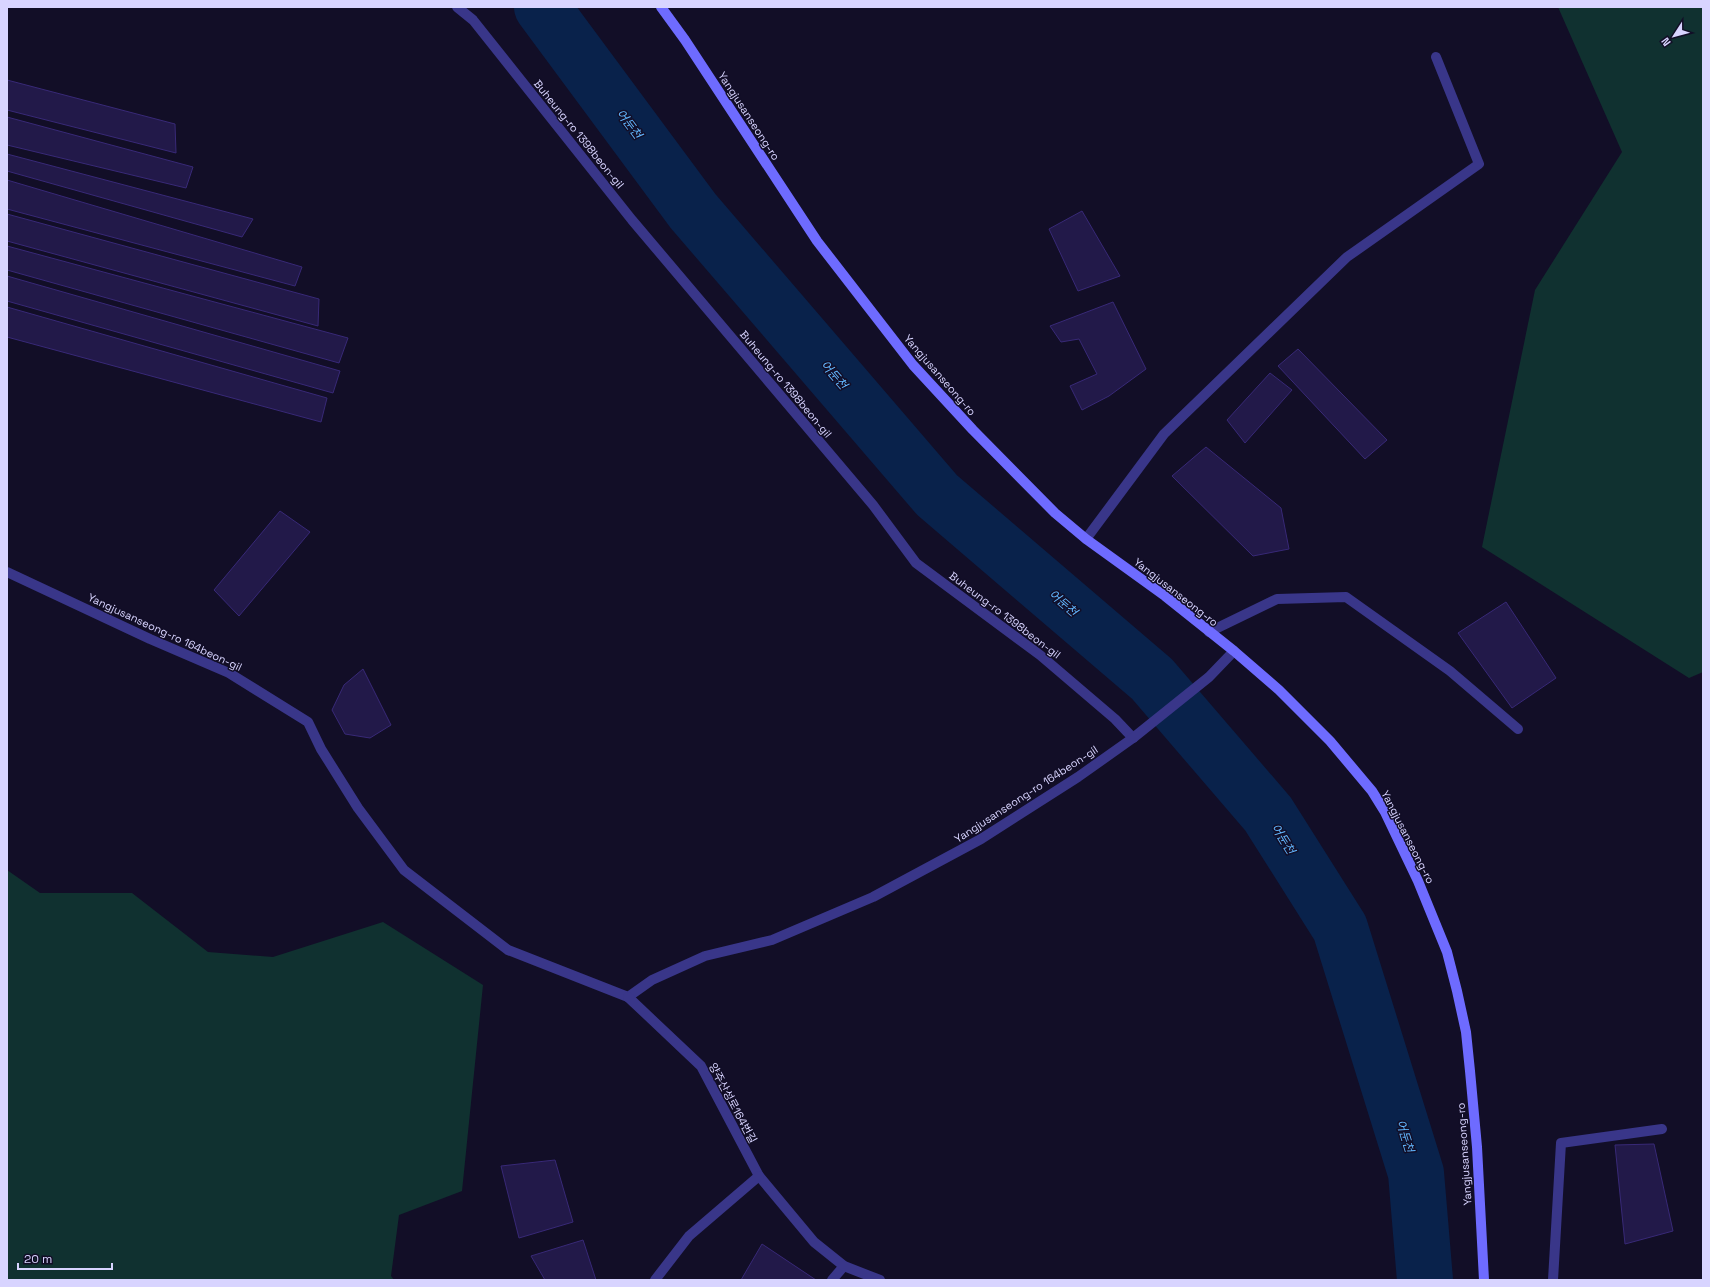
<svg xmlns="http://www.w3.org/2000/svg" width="1710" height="1287" font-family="'Space Grotesk','Noto Sans KR',sans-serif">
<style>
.green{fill:#103130}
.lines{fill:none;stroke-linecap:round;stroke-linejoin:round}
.river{stroke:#09224b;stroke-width:56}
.building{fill:#221949;stroke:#382977}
.lane{stroke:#393689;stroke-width:10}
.street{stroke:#393689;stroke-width:10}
.secondary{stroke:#6e6bff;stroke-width:10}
.labels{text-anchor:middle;stroke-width:3;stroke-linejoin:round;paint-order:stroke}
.street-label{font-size:11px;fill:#d8d4ff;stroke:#120e27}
.water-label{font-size:12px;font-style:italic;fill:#62b7ff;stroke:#120e27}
</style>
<rect width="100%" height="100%" fill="#120e27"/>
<g class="green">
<path d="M1558,7H1703V672L1689,678L1482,547L1535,290L1622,152Z"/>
<path d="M7,870L40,893H132L208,952L273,957L383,922L483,985L462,1191L399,1215L391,1276L394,1280H7Z"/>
</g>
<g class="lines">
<path class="river" d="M542,7L693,211L937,495L1152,679L1268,814L1340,928L1416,1173L1425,1280"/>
</g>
<g class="building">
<path d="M7,80L175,124L176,153L7,110Z"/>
<path d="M7,117L193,167L186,188L7,145Z"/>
<path d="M7,154L253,219L242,237L7,171Z"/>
<path d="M7,180L302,267L295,286L7,209Z"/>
<path d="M1082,211L1120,276L1078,291L1049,229Z"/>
<path d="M7,214L319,299L318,326L7,241Z"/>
<path d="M7,246L348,338L339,363L7,270Z"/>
<path d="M7,276L340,371L333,393L7,301Z"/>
<path d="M1113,302L1146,369L1109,396L1082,410L1070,386L1097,374L1079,339L1061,342L1050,326Z"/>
<path d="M7,307L327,398L321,422L7,337Z"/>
<path d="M1298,349L1387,440L1365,459L1278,366Z"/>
<path d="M1270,373L1292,390L1245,443L1227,420Z"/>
<path d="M1206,447L1281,508L1289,549L1253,556L1172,476Z"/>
<path d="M280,511L310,532L239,616L214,590Z"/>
<path d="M1506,602L1556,678L1512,708L1458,633Z"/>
<path d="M363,669L391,725L370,738L345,734L332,710L344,685Z"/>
<path d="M1654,1144L1673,1231L1625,1244L1615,1145Z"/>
<path d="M555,1160L573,1222L519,1238L501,1166Z"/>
<path d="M583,1240L596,1280H545L531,1256Z"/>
<path d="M762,1244L816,1280H741Z"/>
</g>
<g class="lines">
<g class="lane">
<path d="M1086,539L1164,434L1347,257L1479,164L1436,57"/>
<path d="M1209,632L1277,599L1346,597L1450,671L1518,729"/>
<path d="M832,1280L844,1266"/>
<path d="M1553,1280L1561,1143L1662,1129"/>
</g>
<g class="street">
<path d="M457,7L473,20L632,220L873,505L916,563L1040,655L1115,719L1133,738"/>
<path d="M7,572L150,639L229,673L308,722L321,749L358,808L404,870L508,950L628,997L652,980L705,956L772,940L873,897L981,839L1078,777L1133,738L1209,677L1234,651"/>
<path d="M628,997L701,1066L759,1176L814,1242L844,1266L880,1280"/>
<path d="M655,1280L689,1236L759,1176"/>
</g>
<path class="secondary" d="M661,7L685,40L817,241L913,365L973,430L1055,513L1086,539L1165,596L1234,651L1279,690L1330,741L1372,791L1385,812L1418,881L1447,952L1457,991L1466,1032L1470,1071L1477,1147L1484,1280"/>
</g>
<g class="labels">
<g class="street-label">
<text transform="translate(749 116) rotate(57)" y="4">Yangjusanseong-ro</text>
<text transform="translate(579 134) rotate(51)" y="4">Buheung-ro 1398beon-gil</text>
<text transform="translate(940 375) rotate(49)" y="4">Yangjusanseong-ro</text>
<text transform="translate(786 384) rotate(50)" y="4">Buheung-ro 1398beon-gil</text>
<text transform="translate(1176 592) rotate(38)" y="4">Yangjusanseong-ro</text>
<text transform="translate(1005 615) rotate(37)" y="4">Buheung-ro 1398beon-gil</text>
<text transform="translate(165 632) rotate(25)" y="4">Yangjusanseong-ro 164beon-gil</text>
<text transform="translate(1026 794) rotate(-33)" y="4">Yangjusanseong-ro 164beon-gil</text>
<text transform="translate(1408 837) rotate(63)" y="4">Yangjusanseong-ro</text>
<text transform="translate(733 1103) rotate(62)" y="4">양주산성로164번길</text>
<text transform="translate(1464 1154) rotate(-94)" y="4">Yangjusanseong-ro</text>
</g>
<g class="water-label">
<text transform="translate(629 124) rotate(53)" y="4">어둔천</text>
<text transform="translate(834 375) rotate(49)" y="4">어둔천</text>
<text transform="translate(1063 603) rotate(41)" y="4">어둔천</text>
<text transform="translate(1283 839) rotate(58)" y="4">어둔천</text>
<text transform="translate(1405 1136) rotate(73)" y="4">어둔천</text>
</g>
</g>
<rect width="1710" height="1287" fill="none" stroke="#d8d4ff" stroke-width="16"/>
<g transform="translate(1674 36) rotate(234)" stroke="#120e27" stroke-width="3" paint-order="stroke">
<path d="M0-3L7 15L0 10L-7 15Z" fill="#d8d4ff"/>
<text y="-6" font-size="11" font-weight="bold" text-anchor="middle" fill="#d8d4ff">N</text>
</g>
<path d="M18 1263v6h94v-6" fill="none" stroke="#d8d4ff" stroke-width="2"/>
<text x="24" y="1263" font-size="12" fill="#d8d4ff" stroke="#120e27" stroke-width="3" paint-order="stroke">20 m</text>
</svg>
